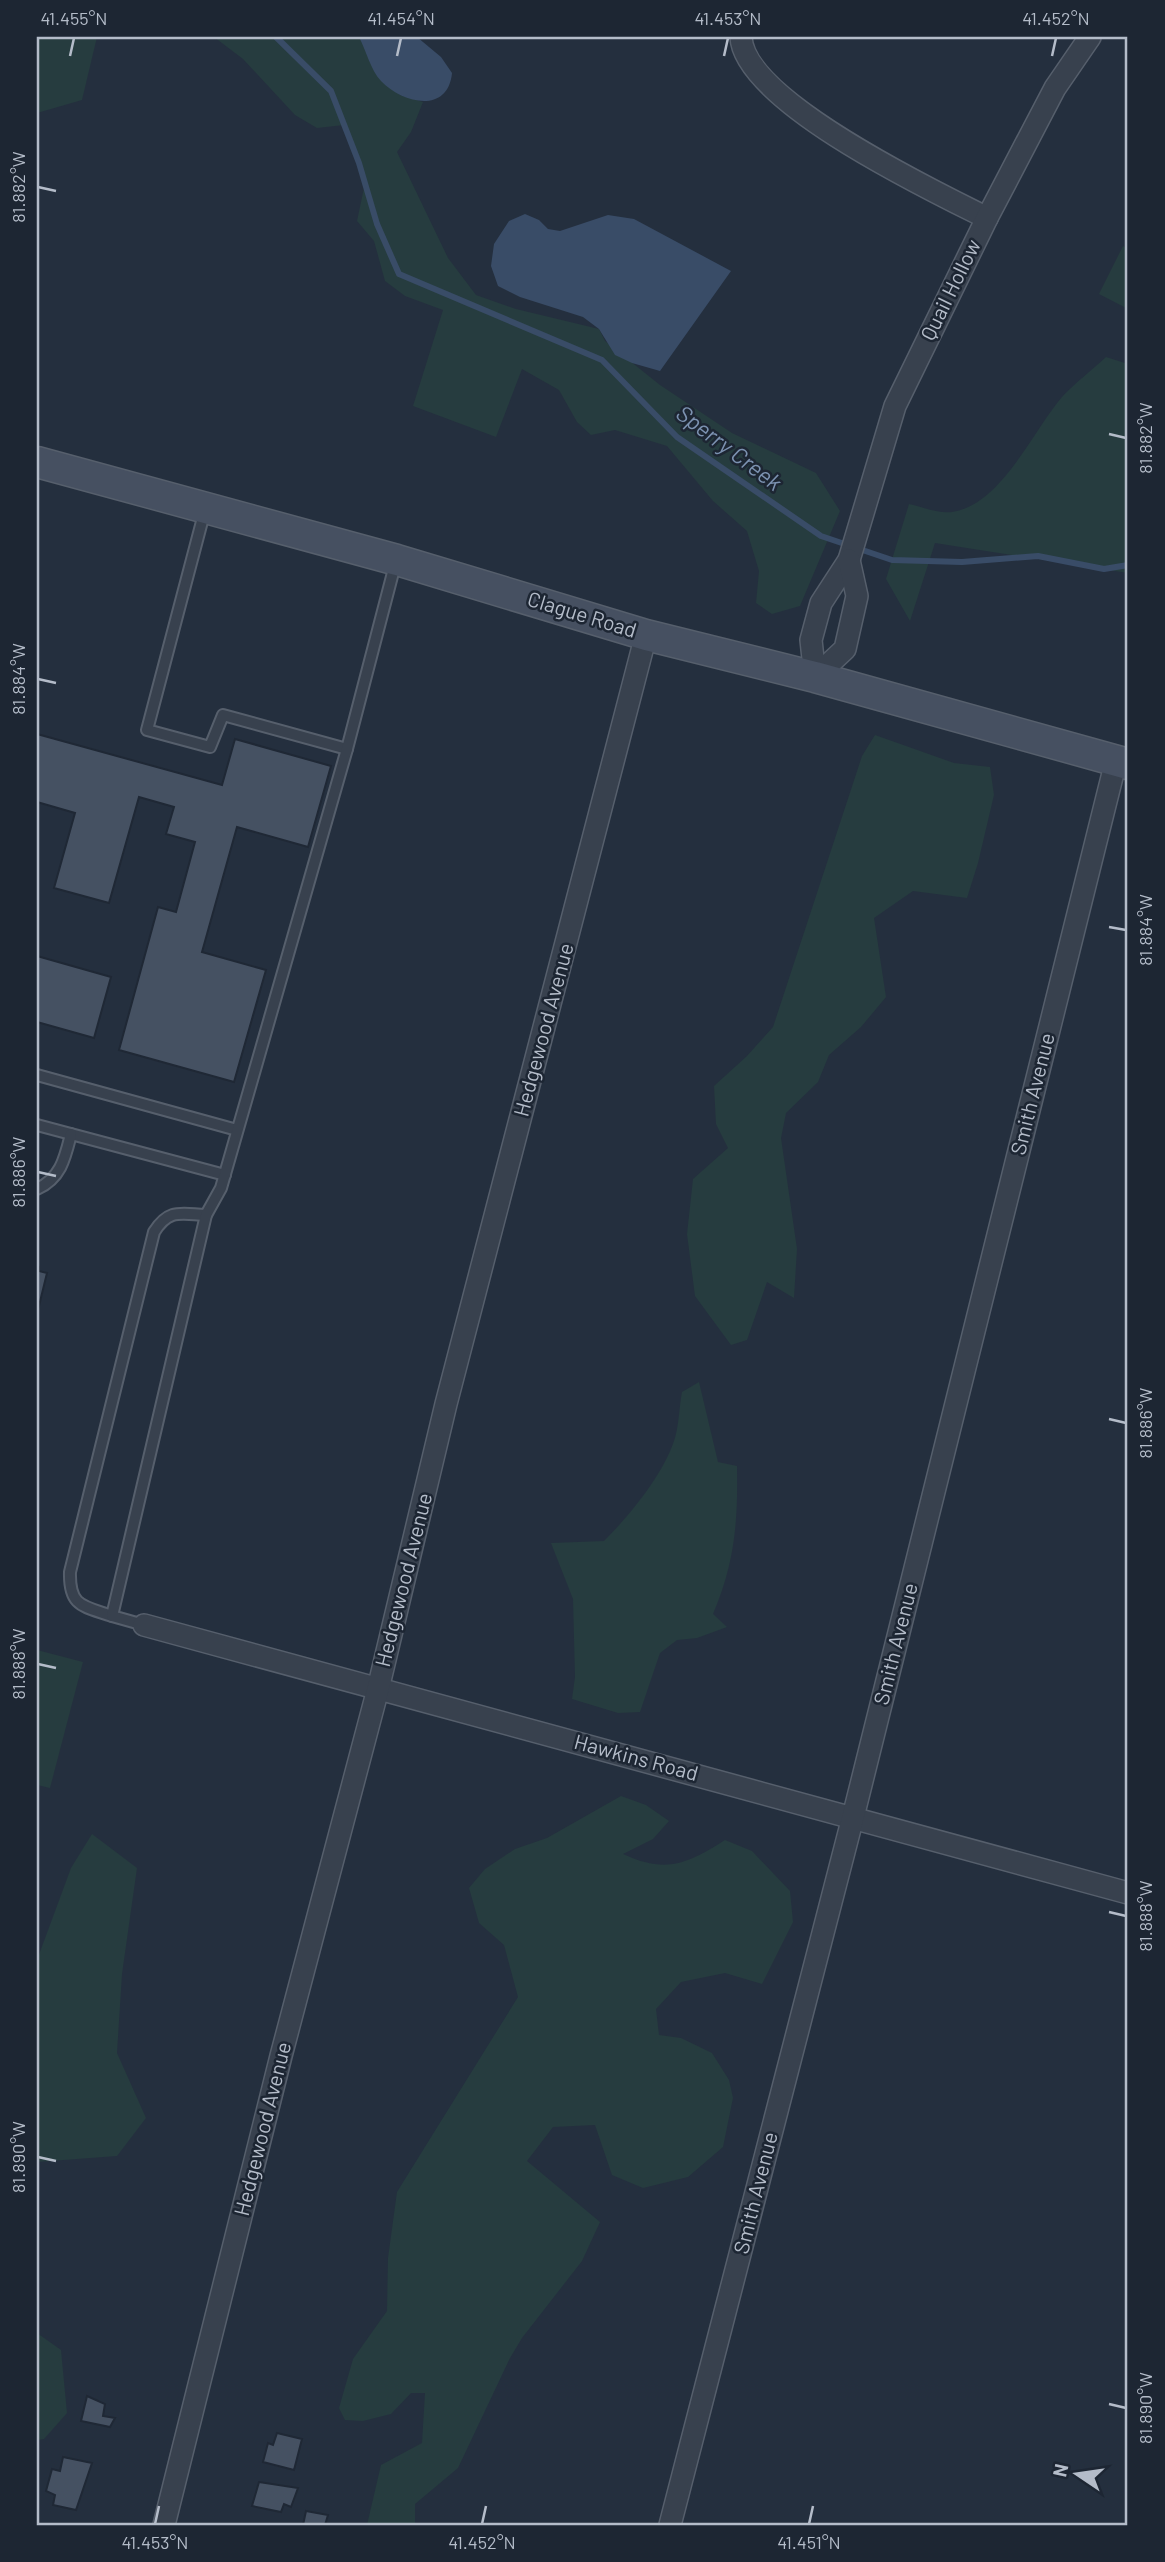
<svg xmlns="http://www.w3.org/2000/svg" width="1165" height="2562" font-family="Barlow,sans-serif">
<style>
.green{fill:#263c3f}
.water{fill:#394c67}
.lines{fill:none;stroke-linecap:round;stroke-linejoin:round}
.stream{stroke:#394c67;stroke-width:6}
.building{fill:#455162;stroke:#1f2835;stroke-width:2}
.service-casing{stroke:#565f6c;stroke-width:14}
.minor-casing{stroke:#565f6c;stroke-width:24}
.secondary-casing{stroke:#565f6c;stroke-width:33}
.service{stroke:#38414e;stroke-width:10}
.minor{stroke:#38414e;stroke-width:21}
.secondary{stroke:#465061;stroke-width:30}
.ticks{fill:none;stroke:#b4bcc9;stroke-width:2.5}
.labels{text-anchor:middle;stroke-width:5;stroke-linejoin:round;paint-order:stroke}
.street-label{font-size:21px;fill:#b4bcc9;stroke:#1d2633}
.water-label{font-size:23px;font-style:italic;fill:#7c92b1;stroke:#1d2633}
.neatline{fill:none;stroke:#b4bcc9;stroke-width:2.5}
.ticks-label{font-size:18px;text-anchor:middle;fill:#b4bcc9}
</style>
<rect width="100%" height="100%" fill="#242f3e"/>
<g class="green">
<path d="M37,37H97L82,100L37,113Z"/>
<path d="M214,37H359L400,95L423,102L411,132L397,152L448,258L476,295L516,309L599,329L605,341L660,385L732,433L816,473L840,511L800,606L772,614L756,603L759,571L747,531L713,501L667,446L615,430L591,435L577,422L559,390L522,369L496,437L413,406L443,310L405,296L385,281L374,241L357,221L365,183L344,125L317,128L295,115L243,59Z"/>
<path d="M1123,246L1128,249V309L1099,294Z"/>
<path d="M1106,357L1128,364V573L935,543L910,621L886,579L909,504C922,507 940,514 952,512C1001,505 1032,432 1062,397C1075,383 1092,370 1106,357Z"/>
<path d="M875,735L954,763L990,767L994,795L978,863L967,898L913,891L874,918L886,997L861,1027L829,1055L818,1082L786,1113L781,1138L797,1249L794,1298L767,1282L747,1340L731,1345L695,1296L687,1234L693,1179L728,1148L716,1124L714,1086L747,1056L773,1027L862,756Z"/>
<path d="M699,1382L718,1462L737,1466C738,1522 735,1562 713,1614L727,1627L697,1638L677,1640L660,1653L640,1712L618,1713L572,1699L575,1677L573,1599L551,1543L604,1541C630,1515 662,1476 674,1441C679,1426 679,1408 682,1392Z"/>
<path d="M37,1650L83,1662L50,1788L37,1785Z"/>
<path d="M621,1796L646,1805L669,1821L653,1839L623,1854C666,1874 687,1864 725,1840L752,1851L790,1891L793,1922L762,1984L725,1973L681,1982L656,2009L659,2035L681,2038L712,2053L729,2080L733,2098L723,2147L688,2177L643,2188L612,2175L595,2125L553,2127L527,2161L600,2222L582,2261L522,2338L510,2358L458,2468L415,2504V2525H367L381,2465L422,2443L425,2393H411L391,2414L363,2421L345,2420L339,2408L353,2359L387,2311L388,2258L397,2192L518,1997L504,1945L479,1923L469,1888L485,1869L515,1849L547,1838Z"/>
<path d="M92,1834L137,1868L122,1974L117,2053L146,2118L117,2156L37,2162V1960L71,1868Z"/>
<path d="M37,2333L61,2350L67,2413L44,2439L37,2440Z"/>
</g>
<g class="water">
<path d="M359,37H417L441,57L452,73C448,114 403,104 381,81C371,71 366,50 359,37Z"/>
<path d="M525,214L539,220L548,229L560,231L608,215L634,219L731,271L660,371L632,363L615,355L599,329L583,317L520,297L498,286L491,266L494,244L509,221Z"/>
</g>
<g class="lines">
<path class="stream" d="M276,37L331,91L359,163L377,224L399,274L602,360L677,437L821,536L892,560L962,562L1038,556L1104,569L1128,565"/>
</g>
<g class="building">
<path d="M37,734L222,785L235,739L331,766L308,847L237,827L202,952L266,970L234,1082L119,1050L158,907L176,912L195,842L166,834L174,807L139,797L109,903L54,888L75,813L37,802Z"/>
<path d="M37,956L111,977L94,1038L37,1022Z"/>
<path d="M37,1266L39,1267V1271L47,1273L37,1314Z"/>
<path d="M87,2396L105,2404L103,2416L115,2418L110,2427L81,2421Z"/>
<path d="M277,2433L302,2439L294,2470L263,2462L268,2443L273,2445Z"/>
<path d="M63,2457L92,2463L76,2510L53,2505L55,2495L46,2491L52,2469L60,2471Z"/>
<path d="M259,2482L298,2488L291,2507L284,2504L281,2512L252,2506Z"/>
<path d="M306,2511L328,2515L325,2525H303Z"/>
</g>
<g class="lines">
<defs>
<g id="service">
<path d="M205,510L147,730L210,747L223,715L347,749"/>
<path d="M37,1075L237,1130"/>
<path d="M37,1125L225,1175"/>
<path d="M37,1189C61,1178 65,1158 71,1134"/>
<path d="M112,1616C83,1606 69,1607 70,1572L154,1232C169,1208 181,1214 206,1215"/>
<path d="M144,1625L112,1616L206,1215L221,1188L347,749L396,561"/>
</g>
<g id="minor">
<path d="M741,37C744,101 933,191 987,218"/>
<path d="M815,677L811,640L821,603L849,560L895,406L987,218L1055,88L1090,37"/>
<path d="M815,677L845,649L857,596L849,560"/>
<path d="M144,1625L1128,1893"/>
<path d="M164,2525L281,2056L378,1689L446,1404L646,635"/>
<path d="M670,2525L853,1817L1116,761"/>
</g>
<path id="secondary" d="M37,462L397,560L646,635L815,677L1128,764"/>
</defs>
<use href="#service" class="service-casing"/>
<use href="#minor" class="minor-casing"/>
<use href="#secondary" class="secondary-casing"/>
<use href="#service" class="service"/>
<use href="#minor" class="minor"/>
<use href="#secondary" class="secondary"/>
</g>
<path class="ticks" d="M70,56L74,38M397,56L401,38M724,56L728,38M1052,56L1056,38M38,187L56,191M1109,434L1126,438M38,679L56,683M1109,927L1126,930M38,1172L56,1176M1109,1419L1126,1423M38,1664L56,1668M1109,1912L1126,1916M38,2157L56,2161M1109,2404L1126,2408M155,2524L159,2506M482,2524L486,2506M809,2524L813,2506"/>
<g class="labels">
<g class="street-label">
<text transform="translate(951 290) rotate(-64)" y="7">Quail Hollow</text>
<text transform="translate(582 615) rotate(17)" y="7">Clague Road</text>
<text transform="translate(544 1030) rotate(-75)" y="7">Hedgewood Avenue</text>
<text transform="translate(1033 1094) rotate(-76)" y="7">Smith Avenue</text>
<text transform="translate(404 1580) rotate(-76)" y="7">Hedgewood Avenue</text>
<text transform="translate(896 1644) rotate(-76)" y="7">Smith Avenue</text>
<text transform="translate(636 1758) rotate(15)" y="7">Hawkins Road</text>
<text transform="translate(263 2129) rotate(-76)" y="7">Hedgewood Avenue</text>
<text transform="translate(756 2193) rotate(-76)" y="7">Smith Avenue</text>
</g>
<g class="water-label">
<text transform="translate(729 448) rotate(37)" y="8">Sperry Creek</text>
</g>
</g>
<rect width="1165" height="2562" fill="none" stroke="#1d2633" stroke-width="77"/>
<g transform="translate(1077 2474) rotate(283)" stroke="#1d2633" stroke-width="5" paint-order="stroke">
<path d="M0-5L12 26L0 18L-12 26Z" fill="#b4bcc9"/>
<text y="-10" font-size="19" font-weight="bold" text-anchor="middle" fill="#b4bcc9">N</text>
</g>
<rect x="38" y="38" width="1088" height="2486" class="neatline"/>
<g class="ticks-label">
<text x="74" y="25">41.455°N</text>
<text x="401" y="25">41.454°N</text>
<text x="728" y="25">41.453°N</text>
<text x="1056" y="25">41.452°N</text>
<text transform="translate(19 187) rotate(-90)" y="6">81.882°W</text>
<text transform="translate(1146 438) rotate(-90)" y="6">81.882°W</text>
<text transform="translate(19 679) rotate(-90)" y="6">81.884°W</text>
<text transform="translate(1146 930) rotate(-90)" y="6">81.884°W</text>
<text transform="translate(19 1172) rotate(-90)" y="6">81.886°W</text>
<text transform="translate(1146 1423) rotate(-90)" y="6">81.886°W</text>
<text transform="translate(19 1664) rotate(-90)" y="6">81.888°W</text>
<text transform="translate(1146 1916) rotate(-90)" y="6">81.888°W</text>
<text transform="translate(19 2157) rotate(-90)" y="6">81.890°W</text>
<text transform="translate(1146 2408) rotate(-90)" y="6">81.890°W</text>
<text x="155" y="2549">41.453°N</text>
<text x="482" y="2549">41.452°N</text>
<text x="809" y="2549">41.451°N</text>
</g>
</svg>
